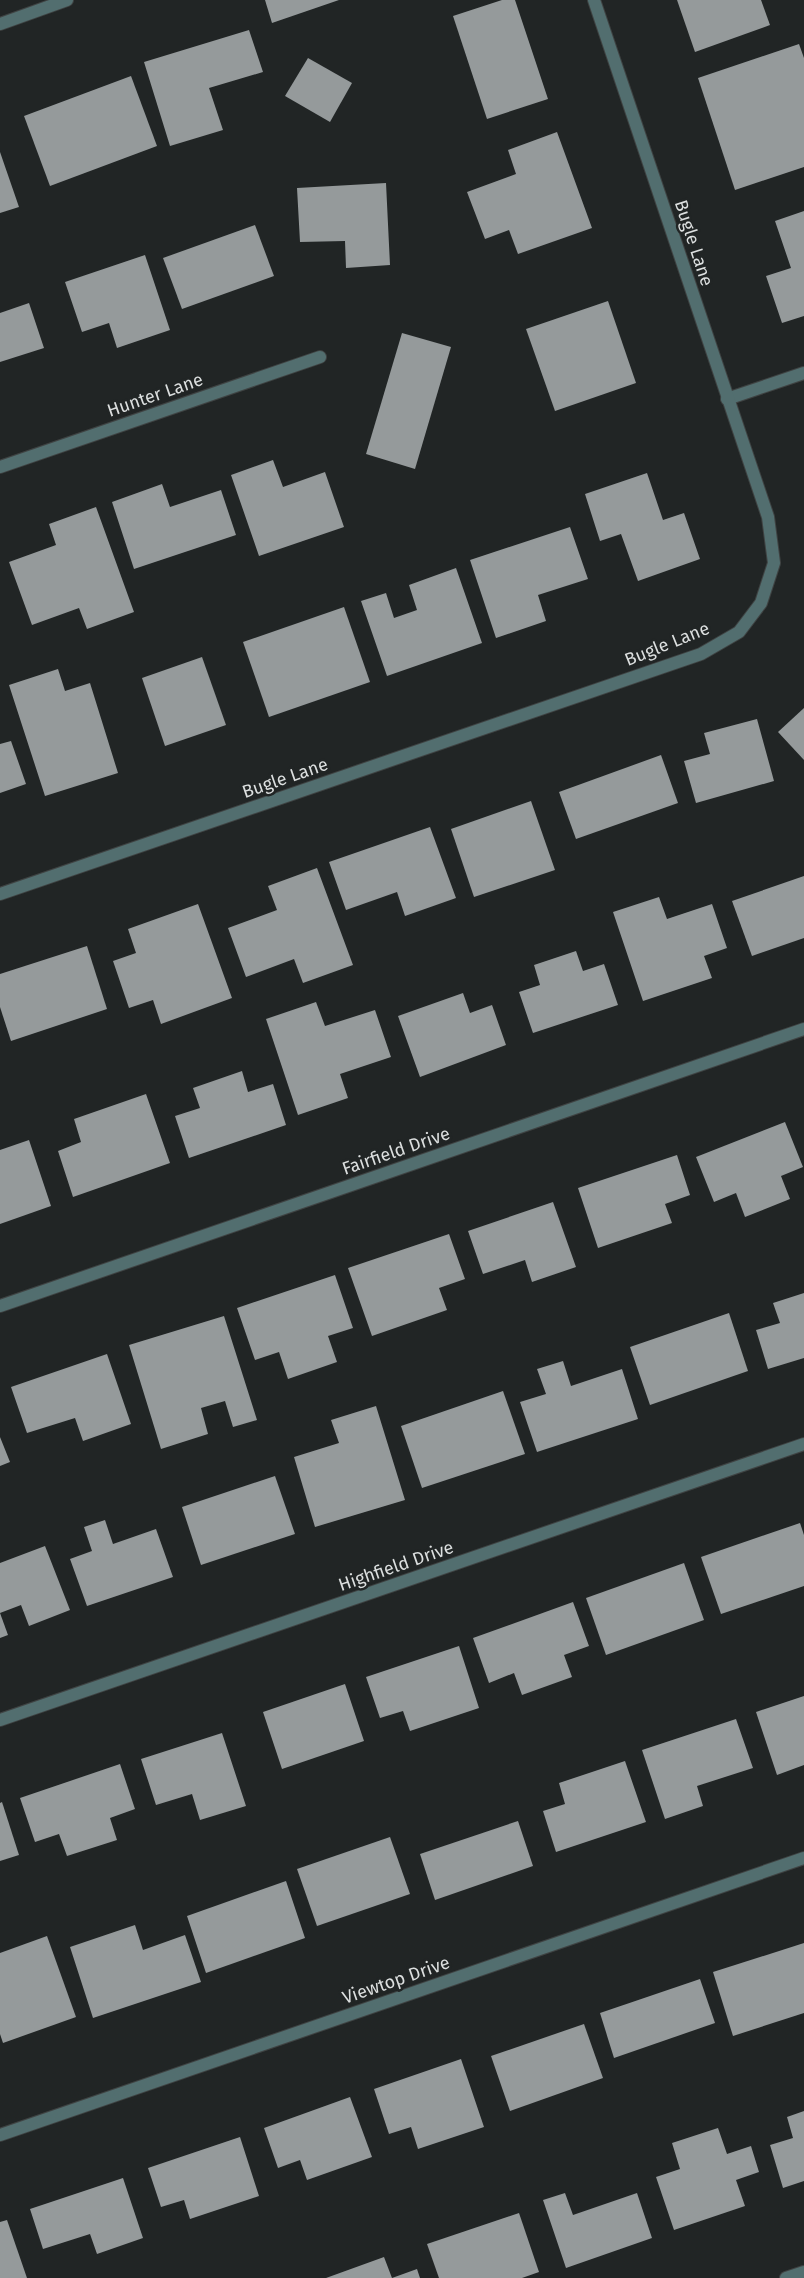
<svg xmlns="http://www.w3.org/2000/svg" width="804" height="2278" font-family="'Fira Sans',sans-serif">
<style>
.building{fill:#959a9b}
.lines{fill:none;stroke-linecap:round;stroke-linejoin:round}
.minor-casing{stroke:#3f4343;stroke-width:14}
.minor{stroke:#526e6f;stroke-width:12}
.labels{text-anchor:middle;stroke-width:5;stroke-linejoin:round;paint-order:stroke}
.street-label{font-size:18px;fill:#dcdfdf;stroke:#212525}
</style>
<rect width="100%" height="100%" fill="#212525"/>
<g class="building">
<path d="M265,0H339L272,23Z"/>
<path d="M502,0H515L548,99L487,119L453,16Z"/>
<path d="M677,0H761L770,25L695,52Z"/>
<path d="M249,30L263,72L209,88L223,130L170,146L144,62Z"/>
<path d="M799,44L804,58V167L735,190L698,78Z"/>
<path d="M308,58L352,83L330,122L285,96Z"/>
<path d="M131,76L157,146L50,186L24,116Z"/>
<path d="M557,132L592,228L518,254L509,230L485,239L467,192L516,174L508,150Z"/>
<path d="M0,152L19,207L0,213Z"/>
<path d="M386,183L390,265L346,268L345,241L300,242L297,188Z"/>
<path d="M804,211V316L782,323L766,276L791,268L775,221Z"/>
<path d="M255,225L274,276L182,309L163,258Z"/>
<path d="M145,255L170,330L117,348L109,323L82,332L65,282Z"/>
<path d="M608,301L636,383L555,411L526,329Z"/>
<path d="M29,303L44,348L0,362V313Z"/>
<path d="M402,333L451,347L415,469L366,454Z"/>
<path d="M273,460L283,487L325,472L344,527L259,556L231,475Z"/>
<path d="M647,473L663,520L684,513L700,559L638,581L621,534L600,541L585,494Z"/>
<path d="M162,484L170,507L221,490L236,535L134,569L112,502Z"/>
<path d="M96,507L134,612L87,629L79,608L32,625L9,562L56,545L49,524Z"/>
<path d="M570,527L588,579L538,595L546,621L496,638L470,560Z"/>
<path d="M456,568L482,643L387,676L361,601L386,593L394,618L417,610L409,585Z"/>
<path d="M344,607L370,682L269,717L243,642Z"/>
<path d="M202,657L226,725L165,746L142,678Z"/>
<path d="M58,669L65,691L90,683L118,773L45,796L9,685Z"/>
<path d="M804,708V760L778,732Z"/>
<path d="M757,719L774,781L696,803L684,761L710,754L704,733Z"/>
<path d="M11,741L26,784L0,793V744Z"/>
<path d="M661,755L678,803L576,839L559,792Z"/>
<path d="M531,801L555,870L474,897L451,829Z"/>
<path d="M430,827L456,898L405,916L397,892L346,910L329,862Z"/>
<path d="M317,868L353,965L303,983L294,959L246,977L228,928L277,910L268,886Z"/>
<path d="M804,876V938L752,956L732,901Z"/>
<path d="M659,897L667,919L712,904L727,948L704,956L712,978L643,1001L613,912Z"/>
<path d="M198,904L232,998L161,1024L153,1000L129,1008L113,961L136,953L128,929Z"/>
<path d="M87,946L107,1009L11,1041L0,1007V974Z"/>
<path d="M576,951L583,971L604,964L618,1005L533,1033L519,992L540,985L534,965Z"/>
<path d="M463,993L470,1013L492,1005L506,1045L420,1077L398,1016Z"/>
<path d="M316,1002L325,1026L375,1010L391,1057L340,1074L348,1098L298,1115L266,1019Z"/>
<path d="M242,1071L248,1092L273,1084L286,1125L189,1158L175,1116L200,1108L193,1088Z"/>
<path d="M146,1094L170,1163L73,1197L58,1151L81,1142L74,1119Z"/>
<path d="M785,1122L803,1167L781,1176L790,1199L745,1217L736,1193L714,1202L696,1157Z"/>
<path d="M29,1140L51,1206L0,1224V1150Z"/>
<path d="M677,1155L690,1195L665,1204L672,1223L598,1248L578,1188Z"/>
<path d="M553,1202L576,1267L532,1282L525,1260L483,1274L468,1231Z"/>
<path d="M449,1234L465,1279L439,1288L447,1310L372,1336L348,1268Z"/>
<path d="M335,1275L353,1328L328,1336L337,1362L288,1379L279,1352L255,1360L237,1308Z"/>
<path d="M804,1293V1358L768,1369L756,1330L780,1323L773,1303Z"/>
<path d="M729,1313L748,1371L650,1405L630,1347Z"/>
<path d="M224,1316L257,1420L233,1427L225,1401L201,1408L208,1434L161,1449L129,1345Z"/>
<path d="M107,1354L131,1424L83,1441L75,1418L27,1433L11,1387Z"/>
<path d="M563,1361L571,1386L622,1369L638,1419L537,1452L520,1402L546,1394L537,1369Z"/>
<path d="M503,1391L525,1454L422,1488L401,1426Z"/>
<path d="M376,1406L405,1500L315,1527L294,1457L339,1443L331,1420Z"/>
<path d="M0,1437L10,1462L0,1466Z"/>
<path d="M275,1476L295,1534L201,1565L182,1507Z"/>
<path d="M105,1520L113,1544L156,1529L173,1577L87,1606L70,1559L92,1551L84,1527Z"/>
<path d="M800,1523L804,1535V1586L721,1614L701,1557Z"/>
<path d="M45,1546L70,1610L29,1626L21,1605L0,1613V1563Z"/>
<path d="M684,1563L704,1620L606,1655L586,1598Z"/>
<path d="M573,1602L589,1646L564,1655L572,1677L522,1695L514,1673L489,1683L473,1638Z"/>
<path d="M0,1613L8,1635L0,1638Z"/>
<path d="M459,1646L479,1708L410,1731L403,1711L380,1718L366,1677Z"/>
<path d="M345,1684L364,1741L282,1769L263,1712Z"/>
<path d="M804,1696V1765L777,1775L756,1712Z"/>
<path d="M736,1719L753,1768L697,1786L703,1806L665,1819L642,1750Z"/>
<path d="M222,1733L246,1806L200,1820L192,1794L156,1805L141,1759Z"/>
<path d="M625,1761L646,1822L556,1852L543,1811L565,1804L559,1783Z"/>
<path d="M120,1764L135,1809L110,1818L117,1840L67,1856L59,1834L35,1842L20,1798Z"/>
<path d="M2,1802L19,1855L0,1861V1803Z"/>
<path d="M518,1821L533,1866L435,1900L420,1854Z"/>
<path d="M390,1837L410,1894L317,1926L297,1869Z"/>
<path d="M286,1881L305,1938L206,1973L187,1916Z"/>
<path d="M135,1925L143,1950L185,1935L201,1982L93,2018L70,1947Z"/>
<path d="M47,1936L76,2017L3,2043L0,2034V1953Z"/>
<path d="M804,1943V2013L733,2036L713,1972Z"/>
<path d="M700,1979L715,2023L614,2058L600,2013Z"/>
<path d="M584,2024L603,2078L510,2111L491,2056Z"/>
<path d="M461,2059L484,2127L418,2149L411,2127L389,2134L374,2089Z"/>
<path d="M350,2097L372,2157L307,2180L300,2160L278,2168L264,2128Z"/>
<path d="M804,2111V2181L783,2188L770,2145L793,2138L787,2117Z"/>
<path d="M718,2128L727,2154L751,2146L759,2172L736,2180L745,2206L674,2230L656,2177L680,2169L672,2143Z"/>
<path d="M240,2137L259,2196L190,2219L184,2200L161,2207L148,2168Z"/>
<path d="M123,2178L143,2238L97,2254L90,2234L43,2249L30,2209Z"/>
<path d="M565,2193L573,2215L637,2193L652,2238L566,2268L543,2200Z"/>
<path d="M519,2213L539,2272L522,2278H439L427,2244Z"/>
<path d="M7,2220L27,2278H0V2222Z"/>
<path d="M384,2257L392,2278L417,2269L420,2278H326Z"/>
</g>
<g class="lines">
<defs>
<g id="minor">
<path d="M0,24L67,0"/>
<path d="M727,399L804,373"/>
<path d="M0,467L320,357"/>
<path d="M0,894L701,654L739,632L761,603L774,563L768,517L594,0"/>
<path d="M0,1306L804,1029"/>
<path d="M0,1720L804,1444"/>
<path d="M0,2135L804,1858"/>
<path d="M786,2278L804,2272"/>
</g>
</defs>
<use href="#minor" class="minor-casing"/>
<use href="#minor" class="minor"/>
</g>
<g class="labels">
<g class="street-label">
<text transform="translate(694 243) rotate(72)" y="6">Bugle Lane</text>
<text transform="translate(155 395) rotate(-19)" y="6">Hunter Lane</text>
<text transform="translate(667 644) rotate(-22)" y="6">Bugle Lane</text>
<text transform="translate(285 778) rotate(-19)" y="6">Bugle Lane</text>
<text transform="translate(396 1151) rotate(-19)" y="6">Fairfield Drive</text>
<text transform="translate(396 1566) rotate(-19)" y="6">Highfield Drive</text>
<text transform="translate(396 1980) rotate(-19)" y="6">Viewtop Drive</text>
</g>
</g>
</svg>
